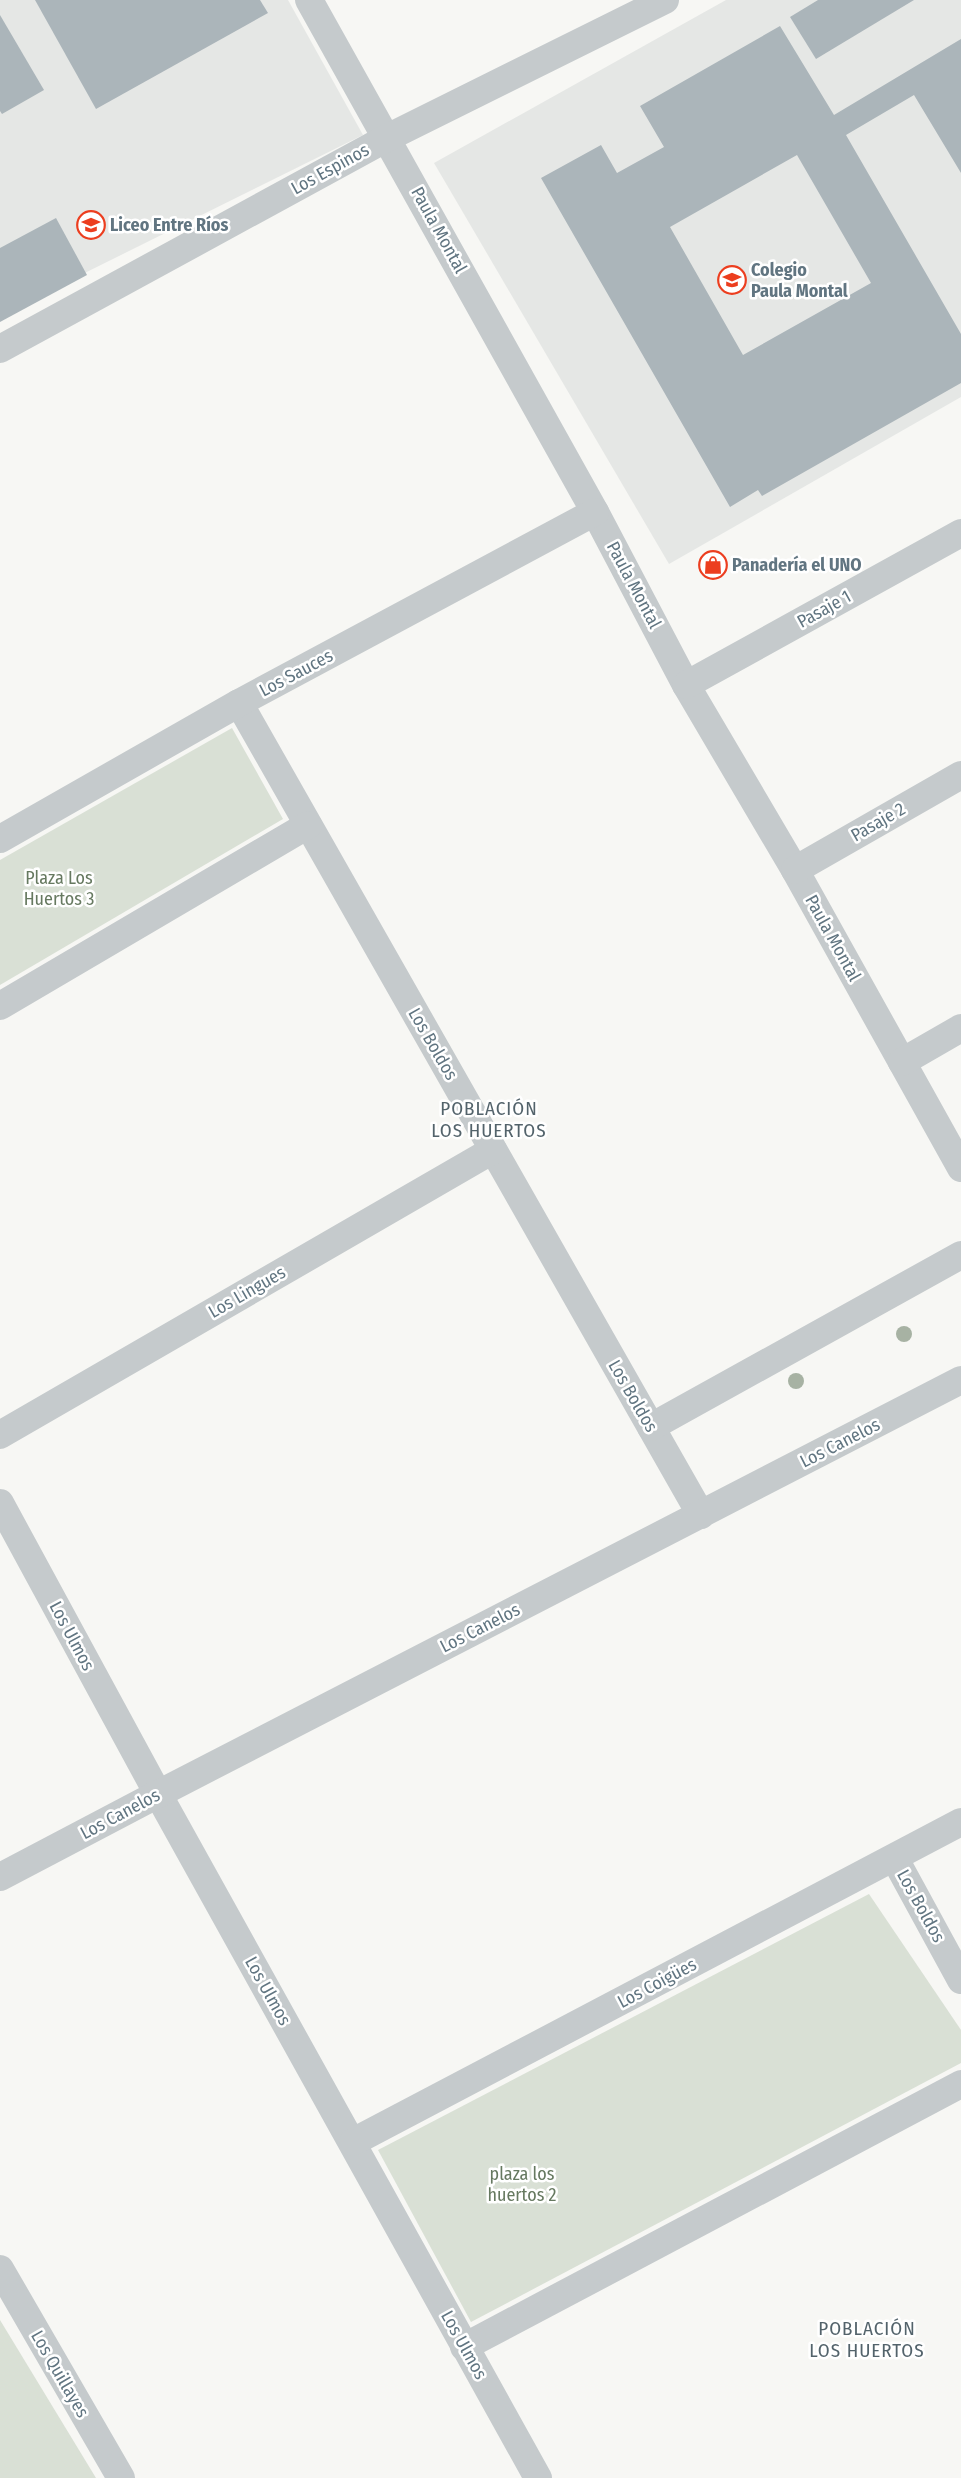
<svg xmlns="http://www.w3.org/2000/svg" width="961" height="2478" font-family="'Fira Sans Condensed',sans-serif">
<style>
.built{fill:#e5e7e5}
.green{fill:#d9e0d5}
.building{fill:#abb5ba;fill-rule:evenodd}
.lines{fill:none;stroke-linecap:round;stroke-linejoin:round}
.minor{stroke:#c5cacc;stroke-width:28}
.tree{fill:#a7b2a3}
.labels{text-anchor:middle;stroke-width:5;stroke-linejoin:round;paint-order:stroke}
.street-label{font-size:18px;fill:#617581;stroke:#fff}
.poi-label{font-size:18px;font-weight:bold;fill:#617581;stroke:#fff;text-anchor:start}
.park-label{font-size:18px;fill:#667960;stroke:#fff}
.neighbourhood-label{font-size:19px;letter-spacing:1px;fill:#53636b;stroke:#fff}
</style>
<rect width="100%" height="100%" fill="#f7f7f4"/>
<g class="built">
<path d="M0,0H288L363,135L0,315Z"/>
<path d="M726,0H961V397L669,564L434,163Z"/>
</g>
<g class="green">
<path d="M232,728L283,819L0,985V860Z"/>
<path d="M869,1894L961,2030V2063L471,2322L378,2150Z"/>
<path d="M0,2320L96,2478H0Z"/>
</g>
<g class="building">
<path d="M35,0H260L268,13L96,109Z"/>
<path d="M818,0H914L816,59L790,17Z"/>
<path d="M0,15L44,90L2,114L0,111Z"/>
<path d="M780,26L834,115L961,39V173L914,95L846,135L961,334V383L762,496L758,490L730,507L541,178L601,145L617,173L664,147L640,106ZM797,155L871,283L743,355L670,227Z"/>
<path d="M56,218L87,275L0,322V248Z"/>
</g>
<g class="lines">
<g class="minor">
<path d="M309,0L595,512L686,685L795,870L961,1168"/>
<path d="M0,349L387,138L665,0"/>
<path d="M686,685L961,533"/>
<path d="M239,703L701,1515"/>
<path d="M0,839L239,703L595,512"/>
<path d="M795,870L961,775"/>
<path d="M0,1006L308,825"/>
<path d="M902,1062L961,1028"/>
<path d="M651,1427L961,1255"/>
<path d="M0,1435L493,1150"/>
<path d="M0,1503L158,1794L538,2478"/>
<path d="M895,1859L961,1980"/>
<path d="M0,1877L158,1794L961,1380"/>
<path d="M353,2142L961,1822"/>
<path d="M0,2269L121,2478"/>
<path d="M464,2347L961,2084"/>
</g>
</g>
<g class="tree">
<circle cx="904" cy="1334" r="8"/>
<circle cx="796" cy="1381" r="8"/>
</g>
<defs>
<symbol id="school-ring" viewBox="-11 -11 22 22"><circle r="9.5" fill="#fff" stroke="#ec3e1f" stroke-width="1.5"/><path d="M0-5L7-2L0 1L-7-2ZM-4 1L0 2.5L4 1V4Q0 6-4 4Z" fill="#ec3e1f"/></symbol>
<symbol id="shop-ring" viewBox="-11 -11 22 22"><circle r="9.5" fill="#fff" stroke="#ec3e1f" stroke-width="1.5"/><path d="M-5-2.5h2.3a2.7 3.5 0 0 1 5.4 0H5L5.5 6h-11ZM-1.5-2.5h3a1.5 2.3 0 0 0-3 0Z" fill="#ec3e1f"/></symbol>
</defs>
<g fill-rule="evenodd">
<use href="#school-ring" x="75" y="209" width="32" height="32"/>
<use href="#school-ring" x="716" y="264" width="32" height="32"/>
<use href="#shop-ring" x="697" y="549" width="32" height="32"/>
</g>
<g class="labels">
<g class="street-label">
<text transform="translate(330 169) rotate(-29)" y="6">Los Espinos</text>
<text transform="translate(439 230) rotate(61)" y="6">Paula Montal</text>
<text transform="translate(634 585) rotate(62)" y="6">Paula Montal</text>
<text transform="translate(824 609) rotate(-29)" y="6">Pasaje 1</text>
<text transform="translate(296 673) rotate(-28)" y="6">Los Sauces</text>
<text transform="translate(878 822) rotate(-30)" y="6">Pasaje 2</text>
<text transform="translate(833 938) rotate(61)" y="6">Paula Montal</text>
<text transform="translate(433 1044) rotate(60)" y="6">Los Boldos</text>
<text transform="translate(247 1292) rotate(-30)" y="6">Los Lingues</text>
<text transform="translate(633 1396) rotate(60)" y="6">Los Boldos</text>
<text transform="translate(840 1443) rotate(-27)" y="6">Los Canelos</text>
<text transform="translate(480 1628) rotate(-27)" y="6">Los Canelos</text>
<text transform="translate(72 1636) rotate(62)" y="6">Los Ulmos</text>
<text transform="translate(120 1814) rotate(-28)" y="6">Los Canelos</text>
<text transform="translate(921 1906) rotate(61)" y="6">Los Boldos</text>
<text transform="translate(657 1983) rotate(-28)" y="6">Los Coigües</text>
<text transform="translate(268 1991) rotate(61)" y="6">Los Ulmos</text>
<text transform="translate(464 2345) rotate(61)" y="6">Los Ulmos</text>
<text transform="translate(60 2374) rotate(60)" y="6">Los Quillayes</text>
</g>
<g class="poi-label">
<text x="110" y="231">Liceo Entre Ríos</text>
<text x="751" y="276">Colegio<tspan x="751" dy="21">Paula Montal</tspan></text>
<text x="732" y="571">Panadería el UNO</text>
</g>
<g class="park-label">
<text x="59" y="884">Plaza Los<tspan x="59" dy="21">Huertos 3</tspan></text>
<text x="522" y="2180">plaza los<tspan x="522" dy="21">huertos 2</tspan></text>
</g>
<g class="neighbourhood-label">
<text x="489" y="1115">POBLACIÓN<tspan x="489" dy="22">LOS HUERTOS</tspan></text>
<text x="867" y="2335">POBLACIÓN<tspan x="867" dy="22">LOS HUERTOS</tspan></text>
</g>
</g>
</svg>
